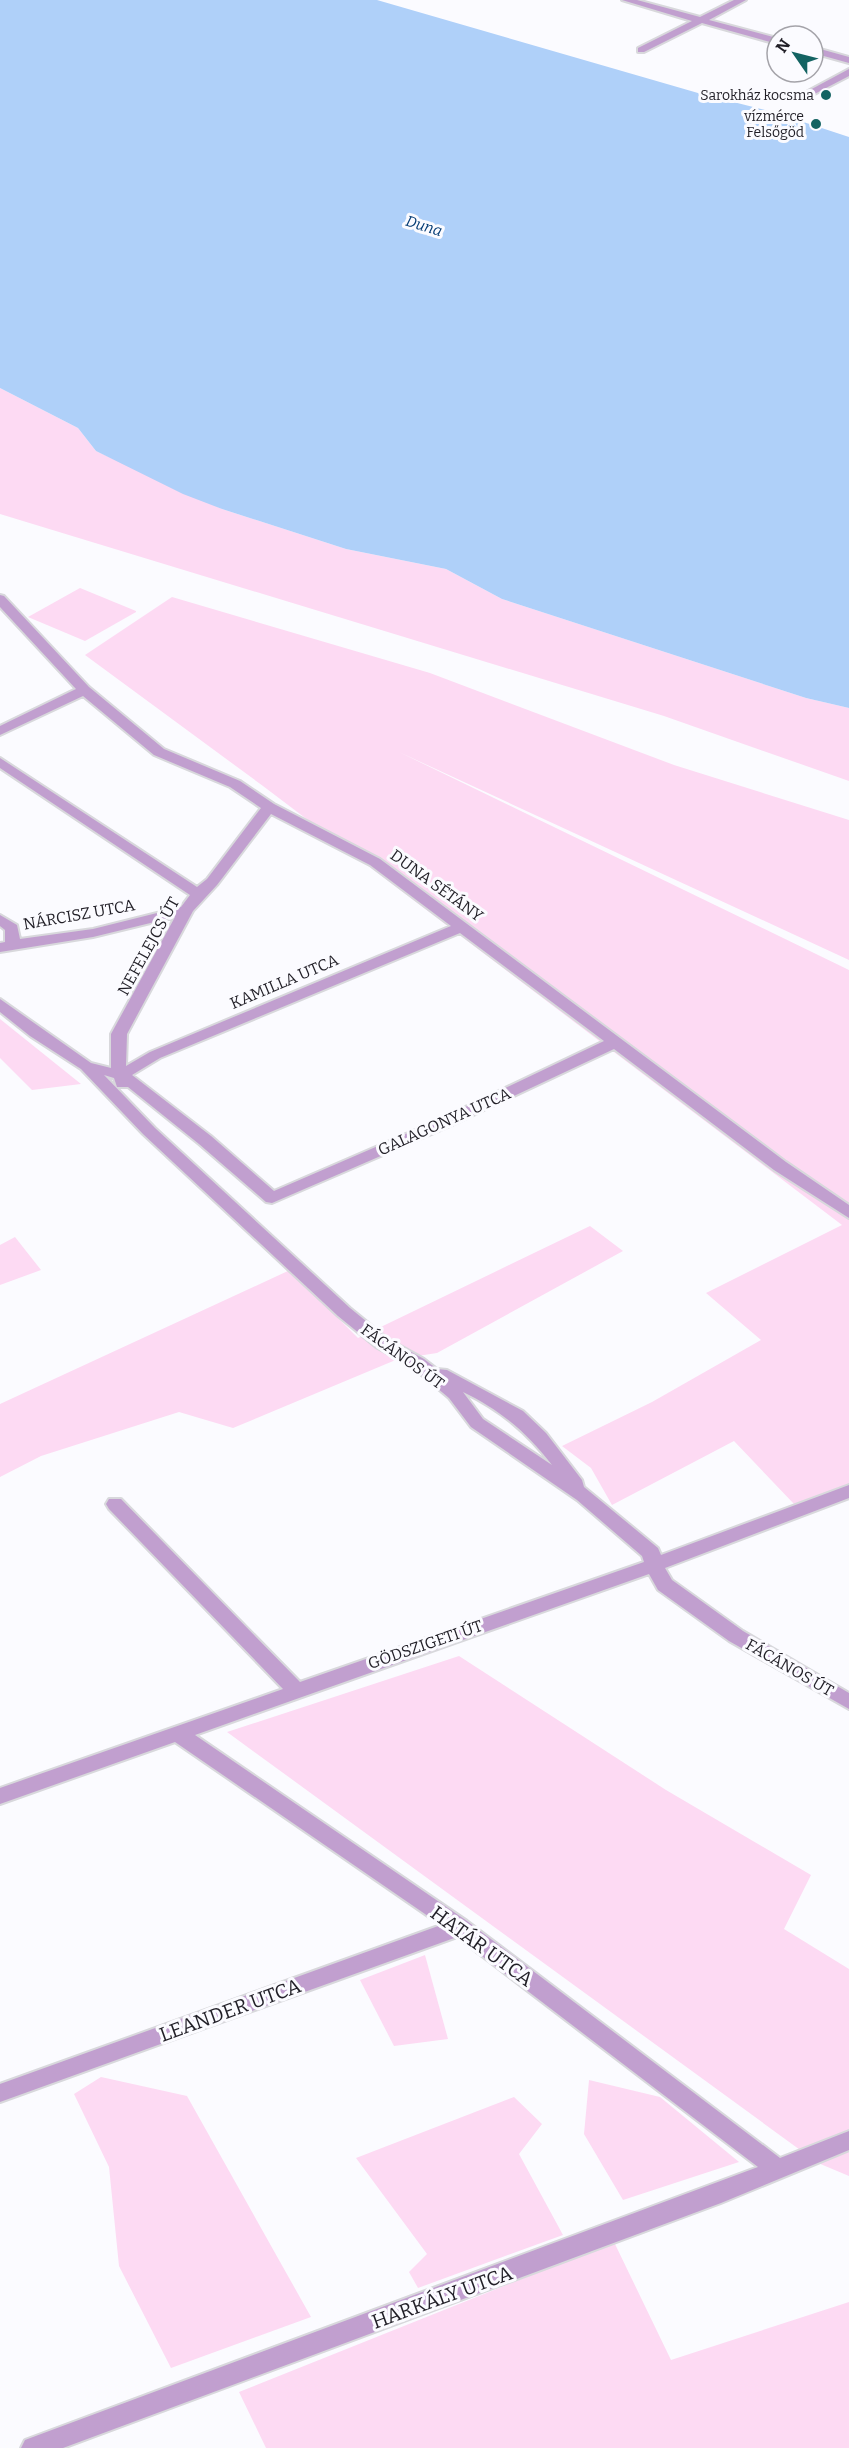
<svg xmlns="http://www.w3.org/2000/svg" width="849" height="2448" font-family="Bitter,serif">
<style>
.green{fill:#fddaf3}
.water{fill:#afd0f9}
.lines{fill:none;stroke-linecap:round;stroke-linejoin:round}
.minor-casing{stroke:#d8d8dc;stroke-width:4}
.minor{fill:#c19fcf;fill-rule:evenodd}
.poi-dot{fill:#136362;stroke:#fbfbff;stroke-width:2}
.labels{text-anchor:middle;stroke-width:6;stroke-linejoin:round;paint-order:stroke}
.far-poi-label{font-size:14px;fill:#211f27;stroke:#fbfbff;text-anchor:end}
.far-water-label{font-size:15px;font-style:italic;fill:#003973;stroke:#fbfbff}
.street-label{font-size:16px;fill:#211f27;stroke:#fbfbff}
.near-street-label{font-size:20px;fill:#211f27;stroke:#fbfbff}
</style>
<rect width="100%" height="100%" fill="#fbfbff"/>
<g class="green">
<path d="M0,388L78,428L96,451L222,509L346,549L446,569L502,599L806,698L849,708V781L664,716L0,514Z"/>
<path d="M80,588L136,611V612L85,641L28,617Z"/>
<path d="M172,597L430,673L674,765L849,820V960L399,752L849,970V1484L794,1504L734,1441L612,1505L591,1468L562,1446L652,1402L761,1340L706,1293L842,1225L263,786L85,655Z"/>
<path d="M0,1019L81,1084L32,1090L0,1058Z"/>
<path d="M590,1226L623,1251L437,1353L398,1359L233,1428L179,1412L41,1456L0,1477V1404L290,1270L358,1338Z"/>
<path d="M15,1237L41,1270L0,1285V1245Z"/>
<path d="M459,1656L666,1790L811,1875L784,1929L849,1969V2176L818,2163L227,1732Z"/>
<path d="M425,1955L448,2039L394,2046L360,1980Z"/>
<path d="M101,2077L187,2096L311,2317L171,2368L119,2266L109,2167L74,2094Z"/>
<path d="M589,2080L660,2097L739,2162L623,2200L584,2134Z"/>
<path d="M514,2097L542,2124L519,2154L563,2235L418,2288L409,2272L427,2254L356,2158Z"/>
<path d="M614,2242L671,2360L849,2302V2448H266L239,2392Z"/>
</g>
<path class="water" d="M0,0H377L698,93L773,112L849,137V708L806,698L502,599L446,569L346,549L222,509L183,494L96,451L78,428L0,388Z"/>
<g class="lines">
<defs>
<g id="minor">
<path d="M622,0H637L700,17L734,0H746L709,20L777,38V44L702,23L644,52H638V48L692,21Z"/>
<path d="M813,47L849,57V63L813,53Z"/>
<path d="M849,69V76L803,100L795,98Z"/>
<path d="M0,595L4,596L89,687L164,749L240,781L274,804L380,859L786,1162L849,1205V1218L774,1170L614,1049L450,1126L272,1203L266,1202L199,1144L128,1087H117L114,1078L104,1075L155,1128L350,1308L388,1339L424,1359L437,1369L447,1370L523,1411L546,1433L582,1480L584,1487L658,1548L661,1555L849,1485V1498L665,1568L672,1580L743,1631L849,1693V1709L729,1641L658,1590L649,1574L195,1735L467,1921L780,2158L849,2131V2150L721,2203L63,2448H21L25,2440L33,2437L758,2167L457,1937L0,2102V2084L441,1925L175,1742L0,1804V1788L283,1689L109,1509L106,1504L109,1499H121L300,1682L644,1562L642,1556L577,1500L471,1427L449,1398L412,1367L376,1347L338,1316L143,1134L81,1069L30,1036L0,1012V999L91,1063L111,1068V1034L175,917L93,937L0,952V943L5,942V930L0,926V915L17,925L20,939L93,929L181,907L190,895L0,768V758L197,887L207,879L261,808L230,787L154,755L83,696L0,735V726L76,689L0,607ZM271,814L370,865L451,926L150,1052L126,1066L127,1034L193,911L217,885ZM460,933L604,1041L438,1120L274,1191L211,1136L132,1075L160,1058ZM463,1392C500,1410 527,1432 552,1465L483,1419Z"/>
</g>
</defs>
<use href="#minor" class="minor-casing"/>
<use href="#minor" class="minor"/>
</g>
<g class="poi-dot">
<circle cx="826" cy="95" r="6"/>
<circle cx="816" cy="124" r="6"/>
</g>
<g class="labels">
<g class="far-poi-label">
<text x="814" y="100">Sarokház kocsma</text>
<text x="804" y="121">vízmérce<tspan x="804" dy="16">Felsőgöd</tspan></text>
</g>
<g class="far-water-label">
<text transform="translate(424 226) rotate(17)" y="5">Duna</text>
</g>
<g class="street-label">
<text transform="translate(437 885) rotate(36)" y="6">DUNA SÉTÁNY</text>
<text transform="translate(79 914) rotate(-10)" y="6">NÁRCISZ UTCA</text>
<text transform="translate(148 946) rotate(-61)" y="6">NEFELEJCS ÚT</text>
<text transform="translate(284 981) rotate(-23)" y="6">KAMILLA UTCA</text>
<text transform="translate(444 1121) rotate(-24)" y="6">GALAGONYA UTCA</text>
<text transform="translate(403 1356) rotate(36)" y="6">FÁCÁNOS ÚT</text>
<text transform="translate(425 1644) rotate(-19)" y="6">GÖDSZIGETI ÚT</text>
<text transform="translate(790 1667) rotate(30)" y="6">FÁCÁNOS ÚT</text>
</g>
<g class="near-street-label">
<text transform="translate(482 1946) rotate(36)" y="7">HATÁR UTCA</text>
<text transform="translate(230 2010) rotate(-20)" y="7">LEANDER UTCA</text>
<text transform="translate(442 2297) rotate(-20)" y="7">HARKÁLY UTCA</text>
</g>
</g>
<g transform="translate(795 54) rotate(305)"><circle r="28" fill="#fbfbff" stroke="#a4a3a9" stroke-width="1.5"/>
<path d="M0-4.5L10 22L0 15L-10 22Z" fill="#136362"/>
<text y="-9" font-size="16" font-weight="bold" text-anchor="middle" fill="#211f27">N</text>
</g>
</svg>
